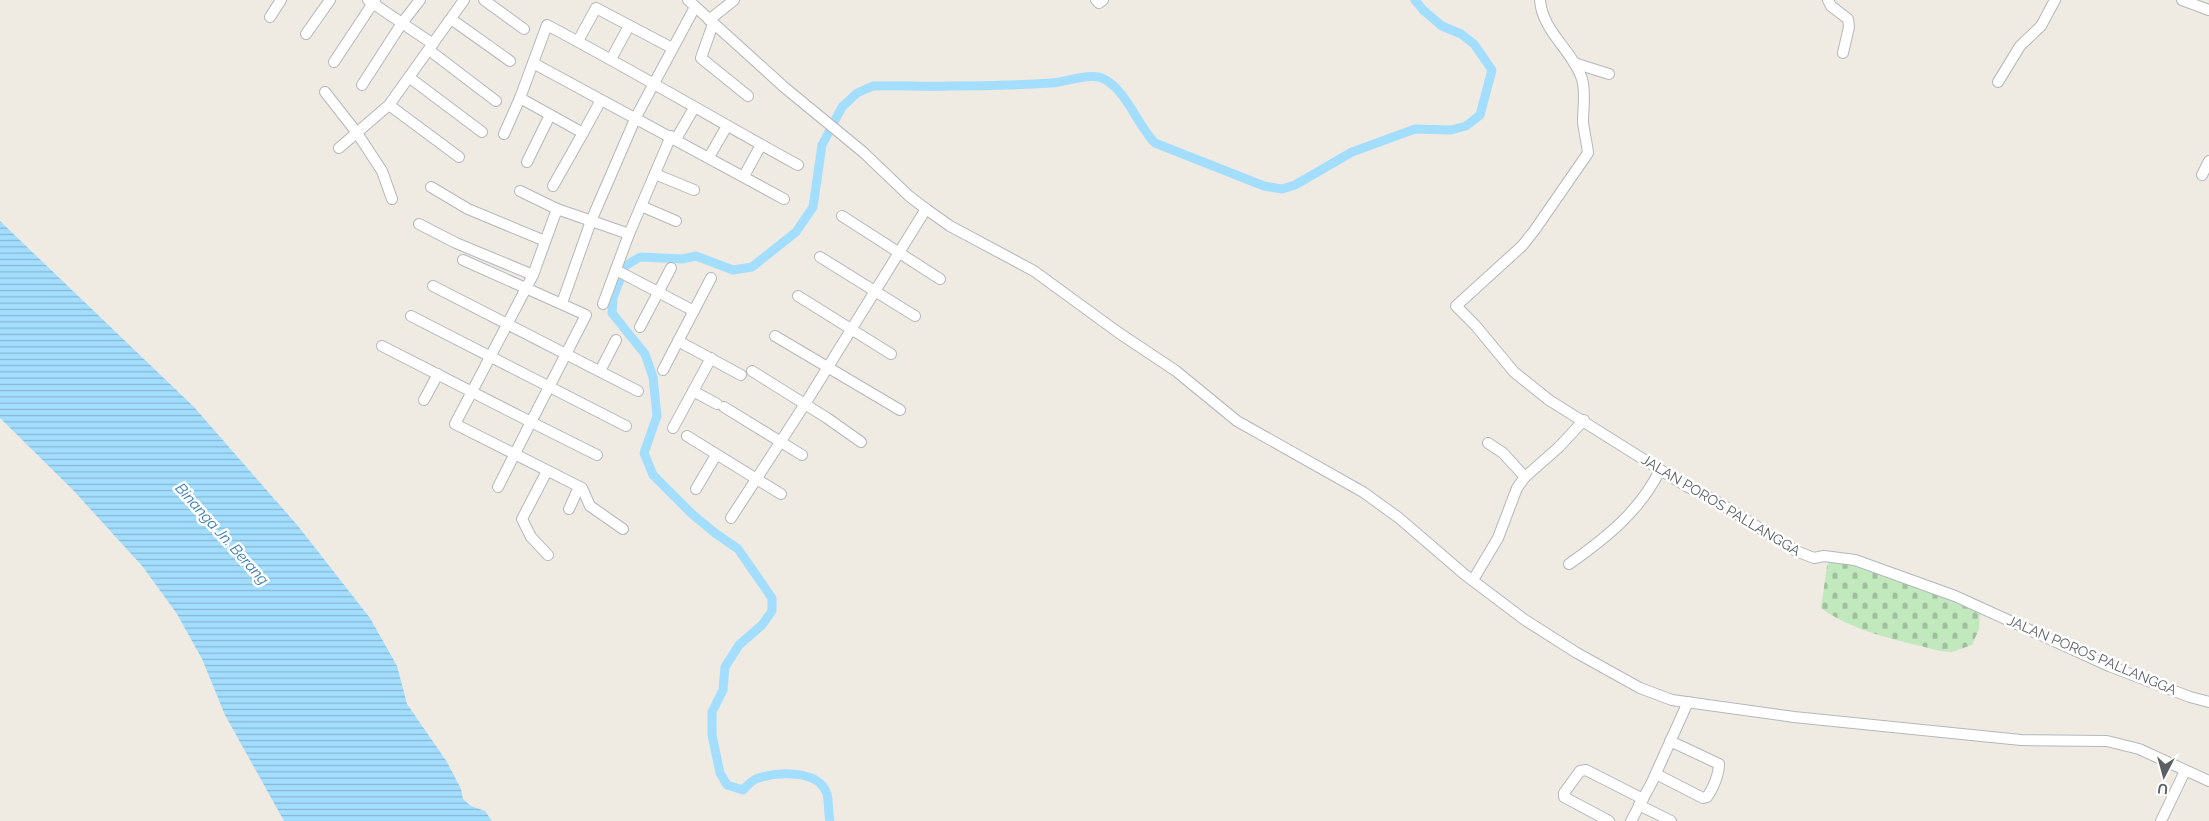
<svg xmlns="http://www.w3.org/2000/svg" width="2209" height="821" font-family="Raleway,sans-serif">
<style>
.cemetery{fill:url(#cemetery-stones)}
.water{fill:url(#water-rules)}
.lines{fill:none;stroke-linecap:round;stroke-linejoin:round}
.canal{stroke:#a3deff;stroke-width:9}
.minor-casing{stroke:#b4b7bb;stroke-width:12}
.minor{stroke:#fff;stroke-width:10}
.labels{text-anchor:middle;stroke-width:5;stroke-linejoin:round;paint-order:stroke}
.street-label{font-size:14px;fill:#5b6065;stroke:#fff}
.water-label{font-size:15px;font-style:italic;fill:#357bb0;stroke:#fff}
</style>
<defs>
<pattern id="cemetery-stones" width="16" height="16" patternUnits="userSpaceOnUse" patternTransform="scale(1.25)"><rect width="16" height="16" fill="#c1e9bd"/><path d="M2 7V4a2 2 0 0 1 4 0v3zM10 15v-3a2 2 0 0 1 4 0v3z" fill="#a0c09d"/></pattern>
<pattern id="water-rules" width="6" height="5" patternUnits="userSpaceOnUse" patternTransform="scale(1.25)"><rect width="6" height="5" fill="#a3deff"/><path d="M0 2.5h6" fill="none" stroke="#88b7d2"/></pattern>
</defs>
<rect width="100%" height="100%" fill="#efebe3"/>
<path class="cemetery" d="M1831,559L1849,562L1980,609L1979,629L1972,645L1952,652L1940,651C1899,640 1855,633 1821,608L1827,566Z"/>
<path class="water" d="M0,221L194,407L298,526L370,618L397,666L407,704L447,762L461,789L463,799L471,806L485,811L492,821H284L225,715L202,659L177,614L143,567L73,490L0,418Z"/>
<g class="lines">
<path class="canal" d="M830,821C828,813 829,801 827,794C819,769 777,772 758,778C752,780 747,786 743,790L727,785L720,773L712,735V712L723,690L725,667L739,645L762,625L772,611V598L738,549L715,533L692,514L653,475L644,453L657,416L653,377L645,354L612,313L613,298L625,266L640,257L682,259L696,256L733,270L752,267L796,232L813,207L822,145L842,107L857,93L873,86C898,85 924,87 949,86C983,86 1017,85 1052,83C1065,82 1092,72 1104,79C1126,90 1138,126 1155,143L1264,186L1282,189L1295,185L1352,152L1415,129L1451,130L1466,126L1480,115L1492,70L1474,44L1461,34L1442,26L1423,10L1415,0"/>
<defs>
<g id="minor">
<path d="M368,0L433,44"/>
<path d="M484,0L524,29"/>
<path d="M688,0L784,87L863,152L909,196L926,209L950,226L1034,271L1119,333L1176,371L1237,421L1363,492L1399,518L1464,574L1525,620L1577,653L1640,688L1672,700L1794,717L2021,740L2107,741L2139,749L2209,781"/>
<path d="M1096,0L1099,3L1103,0"/>
<path d="M1540,0C1542,31 1573,51 1582,79C1586,92 1583,108 1583,122C1584,132 1587,143 1588,153L1534,231L1522,246L1456,306L1475,325L1514,372L1549,400L1686,486L1713,499L1796,551L1814,558L1824,556L1855,560L1955,596L2109,666L2190,697L2209,702"/>
<path d="M1828,0L1831,6L1848,19L1849,27L1843,53"/>
<path d="M2182,0L2209,10"/>
<path d="M270,17L281,0"/>
<path d="M451,19L510,61"/>
<path d="M709,20L734,0"/>
<path d="M713,24L701,58L748,96"/>
<path d="M306,34L330,0"/>
<path d="M578,41L596,8L672,48"/>
<path d="M429,50L496,101"/>
<path d="M611,59L629,26"/>
<path d="M334,62L375,0"/>
<path d="M533,63L784,199"/>
<path d="M1574,63L1609,74"/>
<path d="M410,78L482,132"/>
<path d="M1998,82L2020,46L2041,26L2055,0"/>
<path d="M362,85L402,23L420,0"/>
<path d="M325,92L357,133L382,171L392,199"/>
<path d="M520,98L583,133L553,186"/>
<path d="M389,105L459,157"/>
<path d="M583,133L601,100"/>
<path d="M504,134L520,98L547,25C632,70 714,119 798,165"/>
<path d="M676,139L694,108"/>
<path d="M339,148L389,105L464,0"/>
<path d="M709,157L727,126"/>
<path d="M527,162L550,115"/>
<path d="M655,174L694,190"/>
<path d="M2202,175L2209,161"/>
<path d="M744,176L761,145"/>
<path d="M431,187L468,209L545,241"/>
<path d="M520,191L557,209L629,234"/>
<path d="M641,206L676,221"/>
<path d="M557,209L533,275L455,424L582,488L590,506L623,529"/>
<path d="M842,216L940,279"/>
<path d="M419,224L456,243L533,275"/>
<path d="M820,257L915,316"/>
<path d="M616,270L694,311"/>
<path d="M433,286L638,391"/>
<path d="M798,296L891,354"/>
<path d="M562,303L591,221L636,117L695,7"/>
<path d="M603,304L629,234L671,136"/>
<path d="M411,316L626,426"/>
<path d="M640,327L671,268"/>
<path d="M775,336L900,410"/>
<path d="M678,341L741,375"/>
<path d="M382,346L531,422L586,315L463,260"/>
<path d="M663,370L711,278"/>
<path d="M600,371L616,340"/>
<path d="M752,371L827,418L861,442"/>
<path d="M693,391L717,404"/>
<path d="M424,400L438,374"/>
<path d="M724,407L802,455"/>
<path d="M673,428L711,358"/>
<path d="M687,436L781,494"/>
<path d="M1488,443L1503,453L1525,477"/>
<path d="M547,471L522,519L531,537L548,555"/>
<path d="M498,487L531,422L597,455"/>
<path d="M696,489L716,455"/>
<path d="M569,509L579,487"/>
<path d="M731,518L805,404L926,209"/>
<path d="M1569,564C1606,538 1640,511 1660,470"/>
<path d="M1473,580L1498,538L1517,488L1525,477L1559,447L1584,420"/>
<path d="M1656,774L1703,798L1707,797C1713,789 1719,774 1719,764L1670,741"/>
<path d="M1639,805L1671,821"/>
<path d="M1609,821L1564,797V793L1580,771L1586,770L1643,799"/>
<path d="M1631,821L1652,782L1688,702"/>
<path d="M2161,821L2185,771"/>
</g>
</defs>
<use href="#minor" class="minor-casing"/>
<use href="#minor" class="minor"/>
</g>
<g class="labels">
<g class="street-label">
<text transform="translate(1721 505) rotate(31)" y="5">JALAN POROS PALLANGGA</text>
<text transform="translate(2092 655) rotate(23)" y="5">JALAN POROS PALLANGGA</text>
</g>
<g class="water-label">
<text transform="translate(222 534) rotate(48)" y="5">Binanga Jn. Berang</text>
</g>
</g>
<g transform="translate(2164 776) rotate(186)" stroke="#ffffff" stroke-width="4" paint-order="stroke">
<path d="M0-4L9 19L0 12L-9 19Z" fill="#5b6065"/>
<text y="-8" font-size="14" font-weight="bold" text-anchor="middle" fill="#5b6065">U</text>
</g>
</svg>
